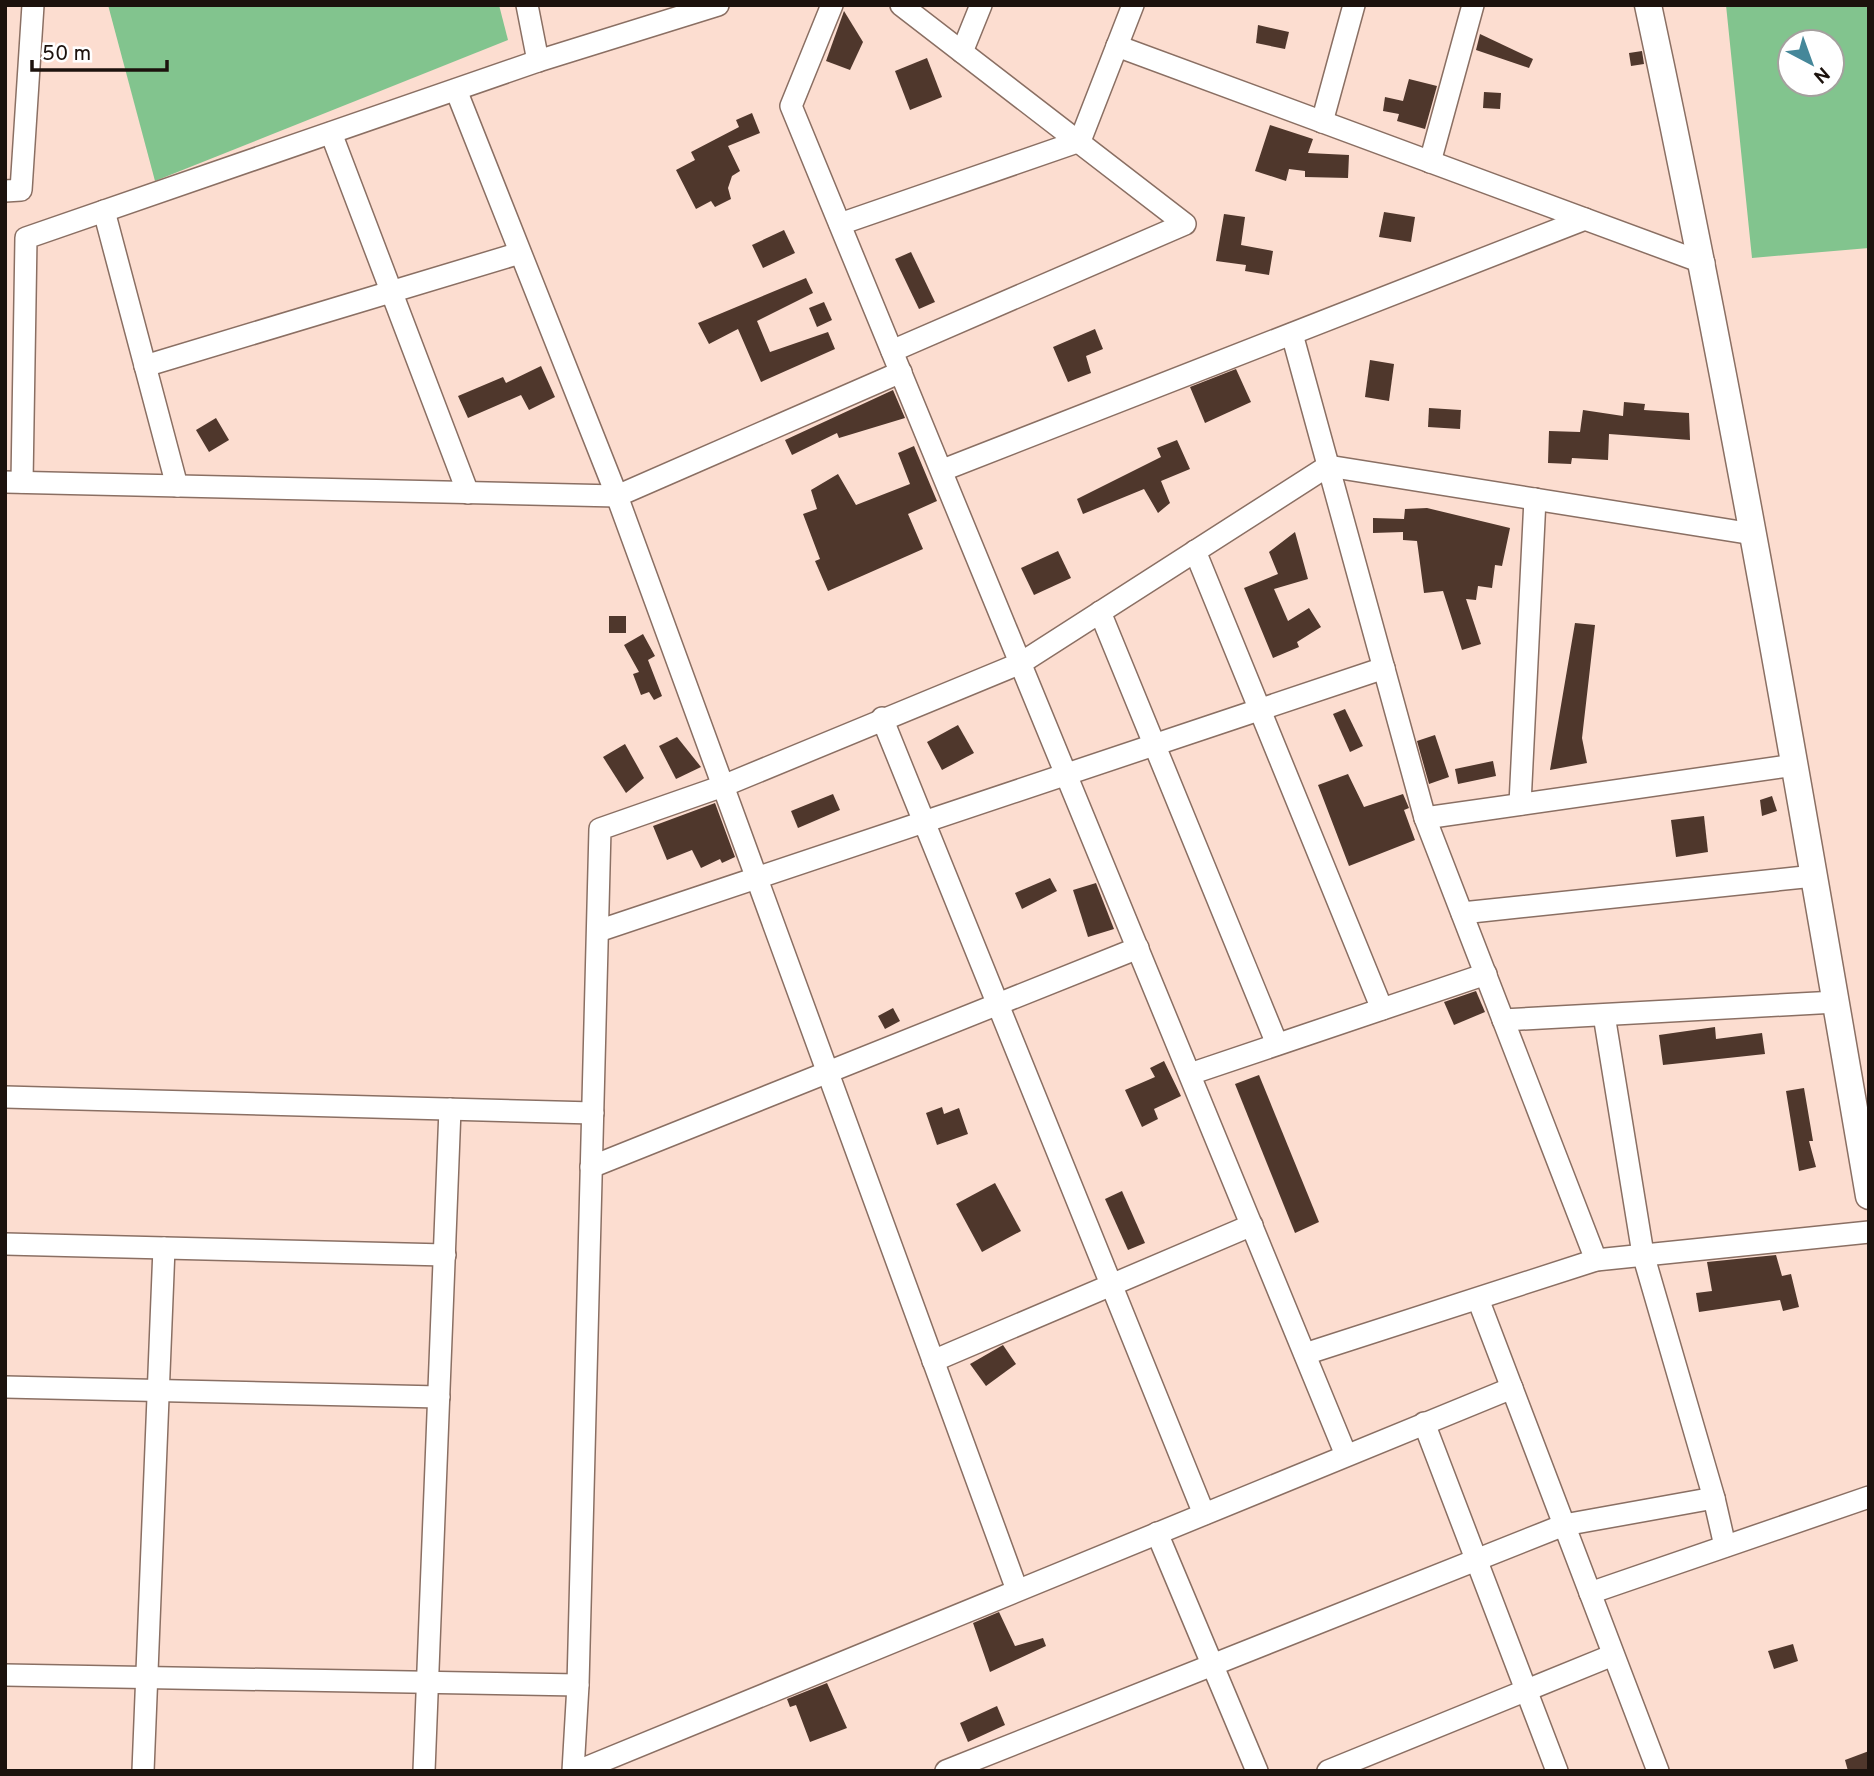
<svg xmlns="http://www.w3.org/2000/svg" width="1874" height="1776" font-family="Overpass,sans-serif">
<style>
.green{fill:#82c48e;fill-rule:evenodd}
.building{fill:#4f372c}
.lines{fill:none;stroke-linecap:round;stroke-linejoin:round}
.minor-casing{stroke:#8a6f63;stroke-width:24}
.tertiary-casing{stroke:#8a6f63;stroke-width:29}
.minor{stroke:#fff;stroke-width:21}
.tertiary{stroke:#fff;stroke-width:26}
</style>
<rect width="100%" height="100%" fill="#fcddd0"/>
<g class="green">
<path d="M108,5H499L508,40L155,181Z"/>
<path d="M1726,5H1869V248L1752,258ZM1790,42H1832V84H1790Z"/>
</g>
<g class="building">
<path d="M844,11L863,42L850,70L826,61Z"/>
<path d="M1258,25L1289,32L1285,49L1256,43Z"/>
<path d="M1480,34L1533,59L1529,68L1476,50Z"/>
<path d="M1642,51L1644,64L1631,66L1629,53Z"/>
<path d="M927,58L942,97L910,110L895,71Z"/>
<path d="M1409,79L1437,86L1425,129L1397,121L1399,114L1383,111L1385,97L1403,101Z"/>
<path d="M1484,92L1501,93L1500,109L1483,108Z"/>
<path d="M752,113L760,133L728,146L740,171L732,176L728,188L731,199L715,207L711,201L696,209L676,170L695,160L691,152L739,127L736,120Z"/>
<path d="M1270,125L1313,139L1308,153L1349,155L1348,178L1305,177V171L1289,169L1286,181L1255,171Z"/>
<path d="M1384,212L1415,217L1411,242L1379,237Z"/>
<path d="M1224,214L1245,217L1241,245L1273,251L1269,275L1245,271L1246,265L1216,261Z"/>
<path d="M784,230L795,253L763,268L752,245Z"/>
<path d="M911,252L935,302L919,309L895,259Z"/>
<path d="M806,278L813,293L757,321L770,352L828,332L835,349L761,382L738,329L709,344L698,323Z"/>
<path d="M824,302L832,320L817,327L809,308Z"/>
<path d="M1095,329L1103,349L1086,356L1091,373L1068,382L1053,347Z"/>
<path d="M1370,360L1394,364L1389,401L1365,397Z"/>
<path d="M541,366L555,397L529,410L521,395L468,418L458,396L503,377L506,383Z"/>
<path d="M1236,369L1251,402L1205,423L1190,387Z"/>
<path d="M893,390L905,418L839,438L837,433L792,455L785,440Z"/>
<path d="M1624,402L1645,404L1644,410L1689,413L1690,440L1609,434L1608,460L1572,458L1571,464L1548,463L1549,431L1580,432L1583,410L1623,416Z"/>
<path d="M1429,408L1461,410L1460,429L1428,427Z"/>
<path d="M216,418L229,440L209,452L196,430Z"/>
<path d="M1177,440L1190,469L1161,481L1170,503L1158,513L1144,489L1083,514L1077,499L1161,457L1157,448Z"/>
<path d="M914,446L937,501L908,514L923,549L828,591L815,561L820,559L803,514L817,509L811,490L838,474L856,505L910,484L898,453Z"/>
<path d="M1427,508L1510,528L1502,566L1495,565L1492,588L1478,586L1476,600L1466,599L1481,644L1462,650L1443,591L1424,593L1417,541L1403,540V532L1373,533V518L1404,519L1405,509Z"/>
<path d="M1295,532L1308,579L1274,589L1288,621L1309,608L1321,627L1297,642L1299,647L1273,658L1244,588L1278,574L1269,552Z"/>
<path d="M1058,551L1071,578L1034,595L1021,568Z"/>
<rect x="609" y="616" width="17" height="17"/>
<path d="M1575,623L1595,625L1582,738L1587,763L1550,770Z"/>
<path d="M643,634L655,656L648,660L662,696L654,700L649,692L641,695L633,674L639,672L624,645Z"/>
<path d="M1345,709L1363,746L1350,752L1333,714Z"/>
<path d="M958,725L974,753L942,770L927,742Z"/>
<path d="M1435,735L1449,777L1429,784L1417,741Z"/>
<path d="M677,737L701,767L676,779L659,746Z"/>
<path d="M625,744L644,778L626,793L603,757Z"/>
<path d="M1493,761L1496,776L1458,784L1455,769Z"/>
<path d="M1348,774L1364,807L1403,794L1409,808L1404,810L1415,840L1349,866L1318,785Z"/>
<path d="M833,794L840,810L798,828L791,811Z"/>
<path d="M1772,796L1777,811L1762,816L1760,800Z"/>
<path d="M715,803L735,857L722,863L720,859L701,868L692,850L667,860L653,826Z"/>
<path d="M1704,816L1708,852L1676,857L1671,820Z"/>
<path d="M1050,878L1057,891L1022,909L1015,893Z"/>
<path d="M1096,883L1114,929L1088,937L1073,890Z"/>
<path d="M1476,991L1485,1012L1454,1025L1444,1002Z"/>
<path d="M893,1008L900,1021L885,1029L878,1016Z"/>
<path d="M1715,1027L1716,1039L1762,1033L1765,1054L1663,1065L1659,1035Z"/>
<path d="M1164,1061L1181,1096L1154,1109L1158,1119L1142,1127L1125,1090L1155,1077L1150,1068Z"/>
<path d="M1259,1075L1319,1222L1295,1233L1235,1084Z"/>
<path d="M1804,1088L1813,1141H1809L1816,1167L1799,1171L1786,1091Z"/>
<path d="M942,1107L944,1114L959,1108L968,1134L937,1145L926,1113Z"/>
<path d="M995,1183L1021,1231L982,1252L956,1204Z"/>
<path d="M1122,1191L1145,1243L1128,1250L1105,1199Z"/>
<path d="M1776,1255L1782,1276L1791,1274L1799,1307L1783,1311L1780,1300L1699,1312L1696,1293L1712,1291L1707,1262Z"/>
<path d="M1003,1345L1016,1364L986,1386L970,1364Z"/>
<path d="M999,1612L1015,1646L1043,1638L1046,1646L990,1672L973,1623Z"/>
<path d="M1793,1644L1798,1661L1774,1669L1768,1651Z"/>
<path d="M827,1683L847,1728L810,1742L796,1705L790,1707L787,1699Z"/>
<path d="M997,1706L1005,1725L968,1742L960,1723Z"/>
<path d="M1869,1751V1771H1848L1845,1760Z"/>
</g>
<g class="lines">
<defs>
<g id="minor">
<path d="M527,5L538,61"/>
<path d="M832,5L791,106L1346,1455"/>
<path d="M1117,46L1704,263"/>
<path d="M962,52L981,5"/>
<path d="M456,90L617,496L1017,1590"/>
<path d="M1322,122L1354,5"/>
<path d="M331,133L468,493"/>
<path d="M1430,162L1473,5"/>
<path d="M5,191L21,190L33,5"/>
<path d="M104,211L177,486"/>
<path d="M840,224L1080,141L1133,5"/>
<path d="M1292,334L1425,818L1596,1260"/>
<path d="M892,351L1185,224L901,5"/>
<path d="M145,366L520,253"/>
<path d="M943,470L1585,219"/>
<path d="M5,482L617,496L901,372"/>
<path d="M22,482L26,238L538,61L718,5"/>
<path d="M1195,551L1382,1009"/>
<path d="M1100,612L1277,1044"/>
<path d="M882,718L1204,1514"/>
<path d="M1520,804L1535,499"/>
<path d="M1425,818L1795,765"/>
<path d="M1462,913L1814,876"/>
<path d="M598,931L1384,668"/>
<path d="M1604,1015L1643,1254L1714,1498L1725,1546"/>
<path d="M1503,1020L1836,1002"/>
<path d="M1190,1074L1486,974"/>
<path d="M5,1097L593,1113"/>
<path d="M591,1167L1138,948"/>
<path d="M5,1244L445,1255"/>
<path d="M1478,1299L1658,1771"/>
<path d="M1305,1354L1596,1260L1869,1232"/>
<path d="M933,1361L1252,1225"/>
<path d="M5,1387L439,1397"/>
<path d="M1424,1423L1557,1771"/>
<path d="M1157,1533L1257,1771"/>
<path d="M1590,1593L1869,1497"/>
<path d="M5,1675L578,1685"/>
<path d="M143,1771L164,1248"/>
<path d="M424,1771L450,1109"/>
<path d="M573,1771L578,1685L600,829L723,786L1021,663L1328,466L1753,534"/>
<path d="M578,1771L1512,1388"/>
<path d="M946,1771L1564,1525L1714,1498"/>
<path d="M1328,1771L1613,1655"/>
</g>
<path id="tertiary" d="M1648,5C1733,400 1801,798 1869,1196"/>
</defs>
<use href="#minor" class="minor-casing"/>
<use href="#tertiary" class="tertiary-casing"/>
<use href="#minor" class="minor"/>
<use href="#tertiary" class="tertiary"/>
</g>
<rect width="1874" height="1776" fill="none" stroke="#1c120d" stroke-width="14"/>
<g transform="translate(1811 63) rotate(139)"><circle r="33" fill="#ffffff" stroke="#a4a09e" stroke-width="2"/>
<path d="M0-5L12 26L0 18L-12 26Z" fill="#458799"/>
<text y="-10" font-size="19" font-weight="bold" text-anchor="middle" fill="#1c120d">N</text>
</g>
<path d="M32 60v10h135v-10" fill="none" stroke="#1c120d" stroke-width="3.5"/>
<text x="42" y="60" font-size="21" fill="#1c120d" stroke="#ffffff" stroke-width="5" paint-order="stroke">50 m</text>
</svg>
